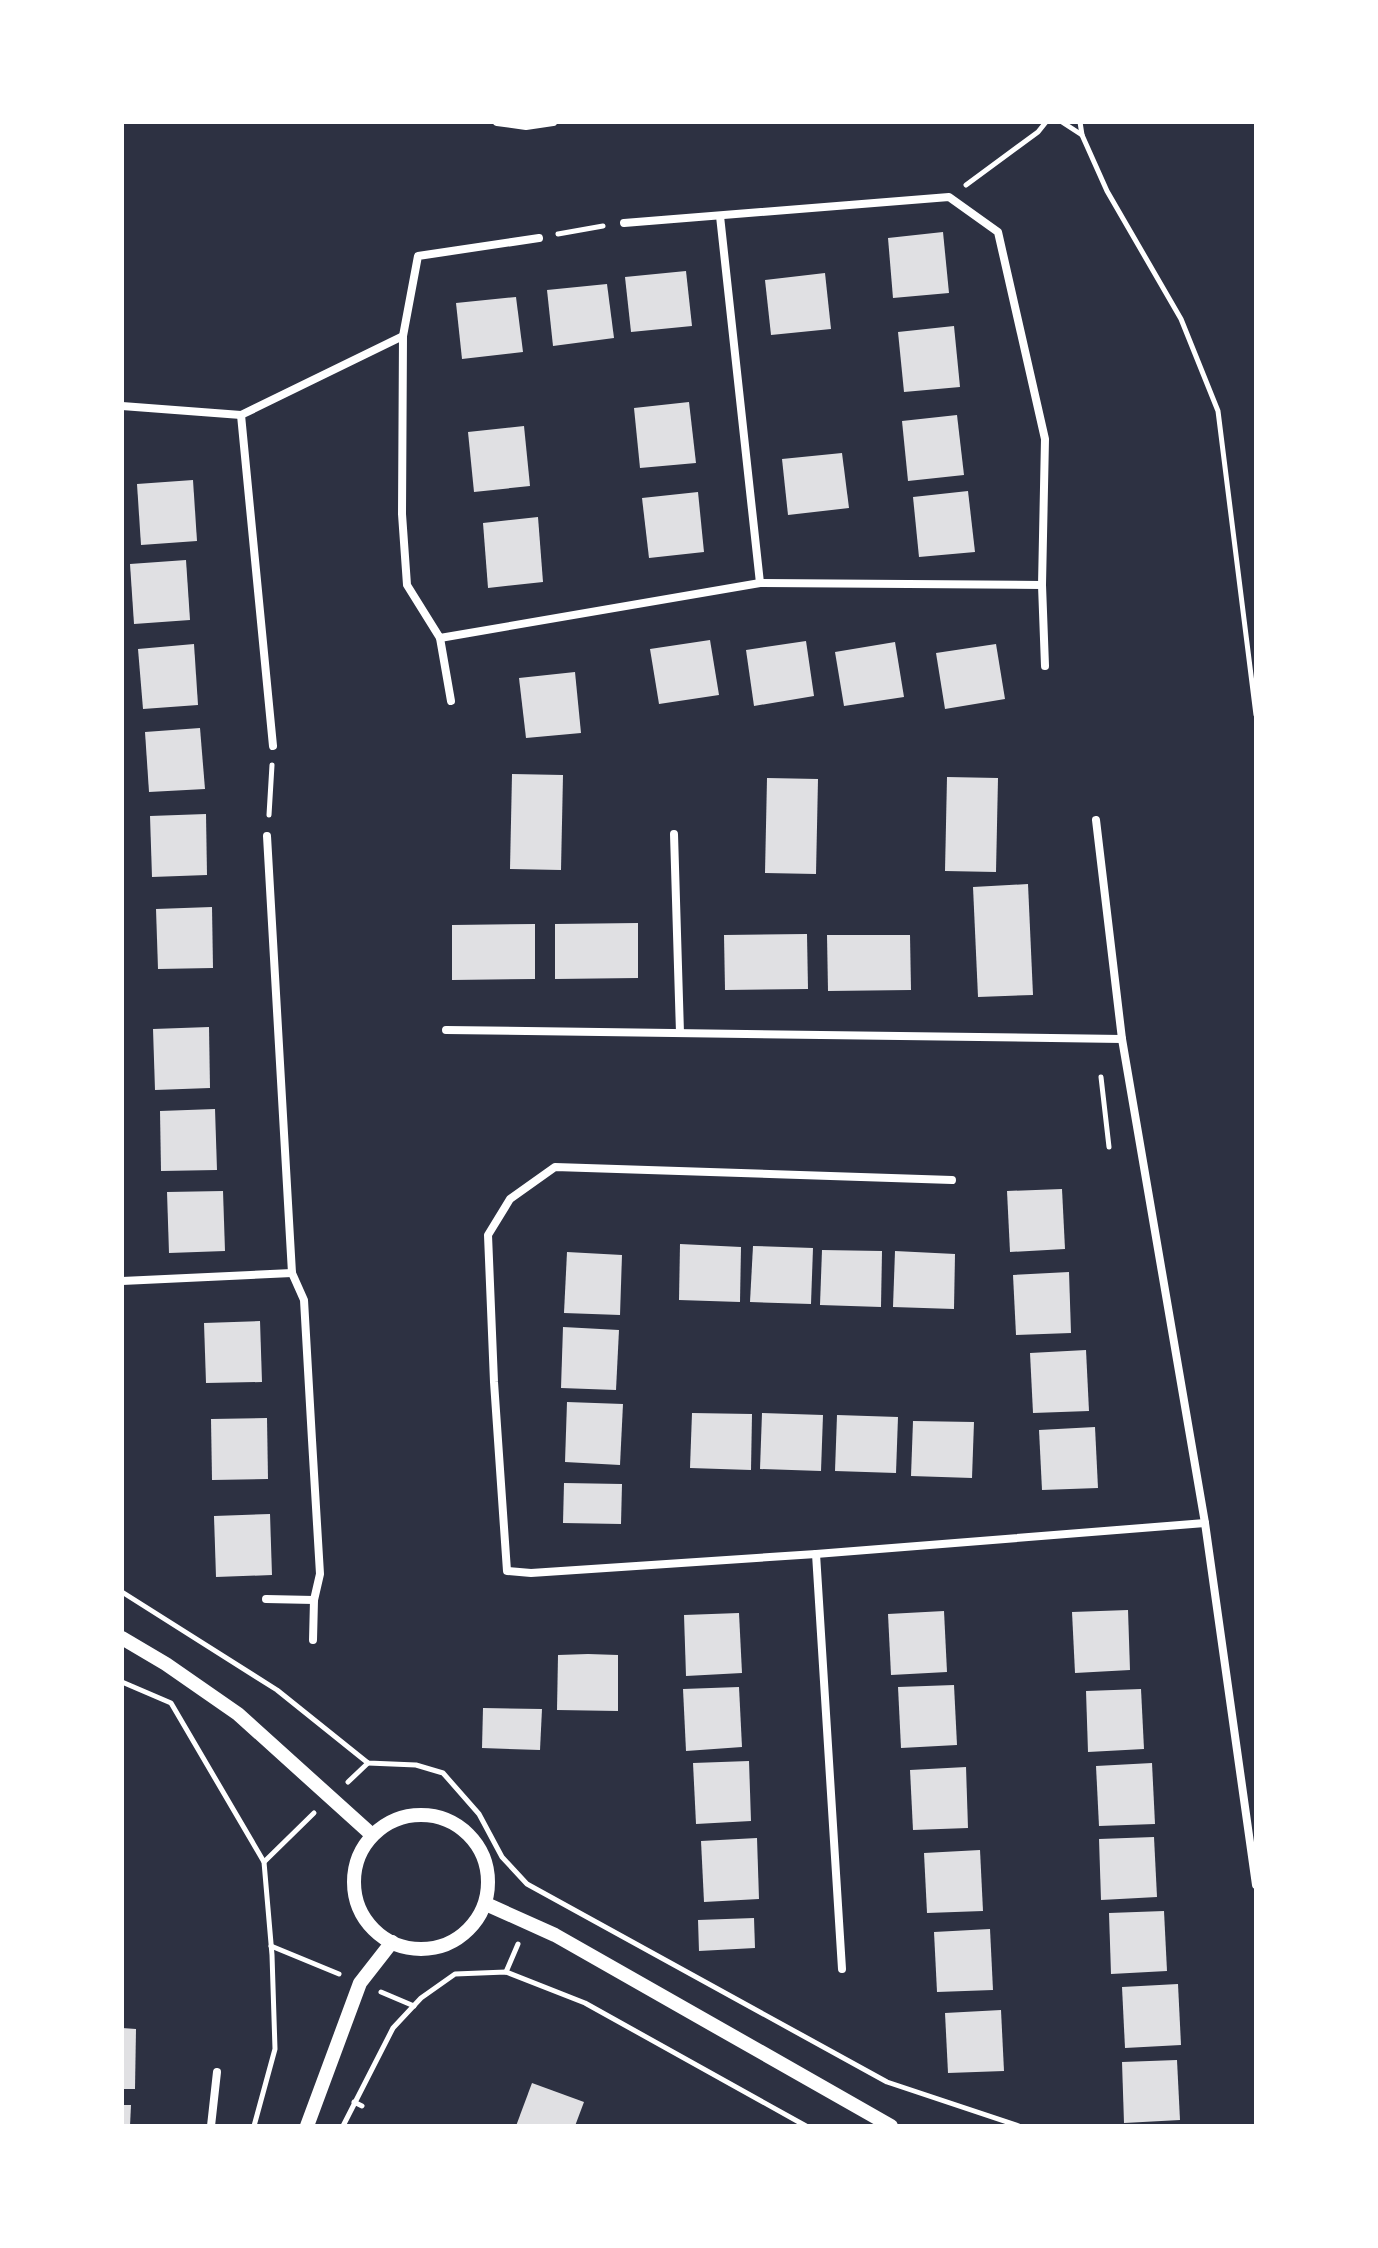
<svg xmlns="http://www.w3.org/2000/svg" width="1378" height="2248" font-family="'DejaVu Sans',sans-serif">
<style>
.building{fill:#e0e0e3}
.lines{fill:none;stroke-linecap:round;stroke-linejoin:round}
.path{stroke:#fff;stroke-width:5}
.minor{stroke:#fff;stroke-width:8}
.tertiary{stroke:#fff;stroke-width:14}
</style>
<rect width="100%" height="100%" fill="#2d3142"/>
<g class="building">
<path d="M943,232L949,293L893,298L888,238Z"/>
<path d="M686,271L692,326L631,332L625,277Z"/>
<path d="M825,273L831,329L771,335L765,280Z"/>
<path d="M607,284L614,338L553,346L547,290Z"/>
<path d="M516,297L523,352L462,359L456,303Z"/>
<path d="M954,326L960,387L904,392L898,332Z"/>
<path d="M689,402L696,463L640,468L634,408Z"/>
<path d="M957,415L964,475L908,481L902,421Z"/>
<path d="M524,426L530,486L474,492L468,432Z"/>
<path d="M842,453L849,508L788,515L782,459Z"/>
<path d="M193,480L197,541L141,545L137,484Z"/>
<path d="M968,491L975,552L919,557L913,497Z"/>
<path d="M698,492L704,552L649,558L642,498Z"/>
<path d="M538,517L543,582L488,588L483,523Z"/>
<path d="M186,560L190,620L134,624L130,564Z"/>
<path d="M710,640L719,695L659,704L650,649Z"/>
<path d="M806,641L814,696L754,706L746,650Z"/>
<path d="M895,642L904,697L844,706L835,652Z"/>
<path d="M194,644L198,705L143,709L138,649Z"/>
<path d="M996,644L1005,699L945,709L936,653Z"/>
<path d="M575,672L581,733L526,738L519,678Z"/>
<path d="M200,728L205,789L149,792L145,732Z"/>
<path d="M512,774L563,775L561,870L510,869Z"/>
<path d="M947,777L998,778L996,872L945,871Z"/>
<path d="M767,778L818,779L816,874L765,873Z"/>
<path d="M206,814L207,875L152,877L150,816Z"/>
<path d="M1028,884L1033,995L978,997L973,887Z"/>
<path d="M212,907L213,968L158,969L156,909Z"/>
<path d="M638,923V978L555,979V924Z"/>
<path d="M535,924V979L452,980V925Z"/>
<path d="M807,934L808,989L725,990L724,935Z"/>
<path d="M827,935H910L911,990L828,991Z"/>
<path d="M209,1027L210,1088L155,1090L153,1029Z"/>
<path d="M215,1109L217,1170L161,1171L160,1111Z"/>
<path d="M1062,1189L1065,1249L1010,1252L1007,1191Z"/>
<path d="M223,1191L225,1251L169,1253L167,1192Z"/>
<path d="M680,1244L741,1247L740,1302L679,1300Z"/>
<path d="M753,1246L813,1248L811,1304L750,1302Z"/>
<path d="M822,1250L882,1251L881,1307L820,1305Z"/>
<path d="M895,1251L955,1254L954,1309L893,1307Z"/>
<path d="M567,1252L622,1255L620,1315L564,1313Z"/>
<path d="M1069,1272L1071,1333L1016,1335L1013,1275Z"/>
<path d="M260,1321L262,1382L206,1383L204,1323Z"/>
<path d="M563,1327L619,1330L616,1390L561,1388Z"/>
<path d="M1086,1350L1089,1411L1033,1413L1030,1353Z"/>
<path d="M567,1402L623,1404L620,1465L565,1462Z"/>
<path d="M692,1413L752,1414L751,1470L690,1468Z"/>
<path d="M762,1413L823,1415L821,1471L760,1469Z"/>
<path d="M837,1415L898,1417L896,1473L835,1471Z"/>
<path d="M267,1418L268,1479L212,1480L211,1419Z"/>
<path d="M913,1421L974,1422L972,1478L911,1476Z"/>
<path d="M1095,1427L1098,1488L1042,1490L1039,1430Z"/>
<path d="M564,1483L622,1484L621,1524L563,1523Z"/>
<path d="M270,1514L272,1575L216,1577L214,1516Z"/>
<path d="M1128,1610L1130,1670L1075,1673L1072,1612Z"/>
<path d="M944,1611L947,1672L891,1675L888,1614Z"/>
<path d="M739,1613L742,1673L686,1676L684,1615Z"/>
<path d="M588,1654L618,1655V1711L557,1710L558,1655Z"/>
<path d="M954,1685L957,1745L901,1748L898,1687Z"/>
<path d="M739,1687L742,1747L686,1751L683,1689Z"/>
<path d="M1141,1689L1144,1749L1088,1752L1086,1691Z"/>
<path d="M483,1708L542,1709L540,1750L482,1748Z"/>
<path d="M749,1761L751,1821L696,1824L693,1763Z"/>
<path d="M1152,1763L1155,1824L1099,1826L1096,1766Z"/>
<path d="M966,1767L968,1828L913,1830L910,1770Z"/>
<path d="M1154,1837L1157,1897L1101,1900L1099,1839Z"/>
<path d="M757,1838L759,1899L704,1902L701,1841Z"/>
<path d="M980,1850L983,1911L927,1913L924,1853Z"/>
<path d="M1164,1911L1167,1971L1111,1974L1109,1913Z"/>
<path d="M754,1918L755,1948L699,1951L698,1920Z"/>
<path d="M990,1929L993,1990L937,1992L934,1932Z"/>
<path d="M1178,1984L1181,2045L1125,2048L1122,1987Z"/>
<path d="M1001,2010L1004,2071L948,2073L945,2013Z"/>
<path d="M122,2028L136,2029L135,2089H122Z"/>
<path d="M1177,2060L1180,2120L1124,2123L1122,2062Z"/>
<path d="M532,2083L584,2102L575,2126H516Z"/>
<path d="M122,2105H131L130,2126H122Z"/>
</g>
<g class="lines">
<g class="path">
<path d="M1062,122L1082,135"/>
<path d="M1080,122L1082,135L1107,191L1181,319L1218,411L1256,715"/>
<path d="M966,185L1038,132L1046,122"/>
<path d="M558,234L603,226"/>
<path d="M269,815L272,765"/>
<path d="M1101,1077L1109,1147"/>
<path d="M122,1592L277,1690L368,1763L416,1765L443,1773L479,1814L502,1857L527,1884L887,2082L1019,2126"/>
<path d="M122,1682L171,1703L264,1862L272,1955L275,2049L254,2126"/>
<path d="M348,1782L368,1763"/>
<path d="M264,1862L314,1813"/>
<path d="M271,1946L339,1974"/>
<path d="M506,1972L518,1944"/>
<path d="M381,1992L414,2006"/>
<path d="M354,2102L362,2106"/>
<path d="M343,2126L393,2028L421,1998L455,1974L506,1972L585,2003L806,2126"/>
</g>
<g class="minor">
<path d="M497,122L526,126L553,122"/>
<path d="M720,216L760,583"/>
<path d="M624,223L949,197L998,232L1045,439L1042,585L1045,666"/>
<path d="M403,336L402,514L407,585L440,638L760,583L1042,585"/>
<path d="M122,406L241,415"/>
<path d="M241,415L403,336L418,256L539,238"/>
<path d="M241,415L273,746"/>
<path d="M440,638L451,701"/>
<path d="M1096,820L1122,1039L1205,1523L1256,1885"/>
<path d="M674,834L680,1033"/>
<path d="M267,836L292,1273L304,1300L312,1440L320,1574L314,1600L313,1640"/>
<path d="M446,1030L1122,1039"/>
<path d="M952,1180L555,1167L510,1199L488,1235L494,1382L507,1571L531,1573L816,1554L1205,1523"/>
<path d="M122,1281L292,1273"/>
<path d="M816,1554L842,1969"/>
<path d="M266,1599L314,1600"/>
<path d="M211,2126L217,2072"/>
</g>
<g class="tertiary">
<path d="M122,1638L166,1664L238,1714L371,1834"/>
<circle cx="421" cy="1882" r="67"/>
<path d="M486,1904L555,1935L891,2126"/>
<path d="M307,2126L360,1983L392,1942"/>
</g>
</g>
<rect width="1378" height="2248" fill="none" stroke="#ffffff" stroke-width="248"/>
</svg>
